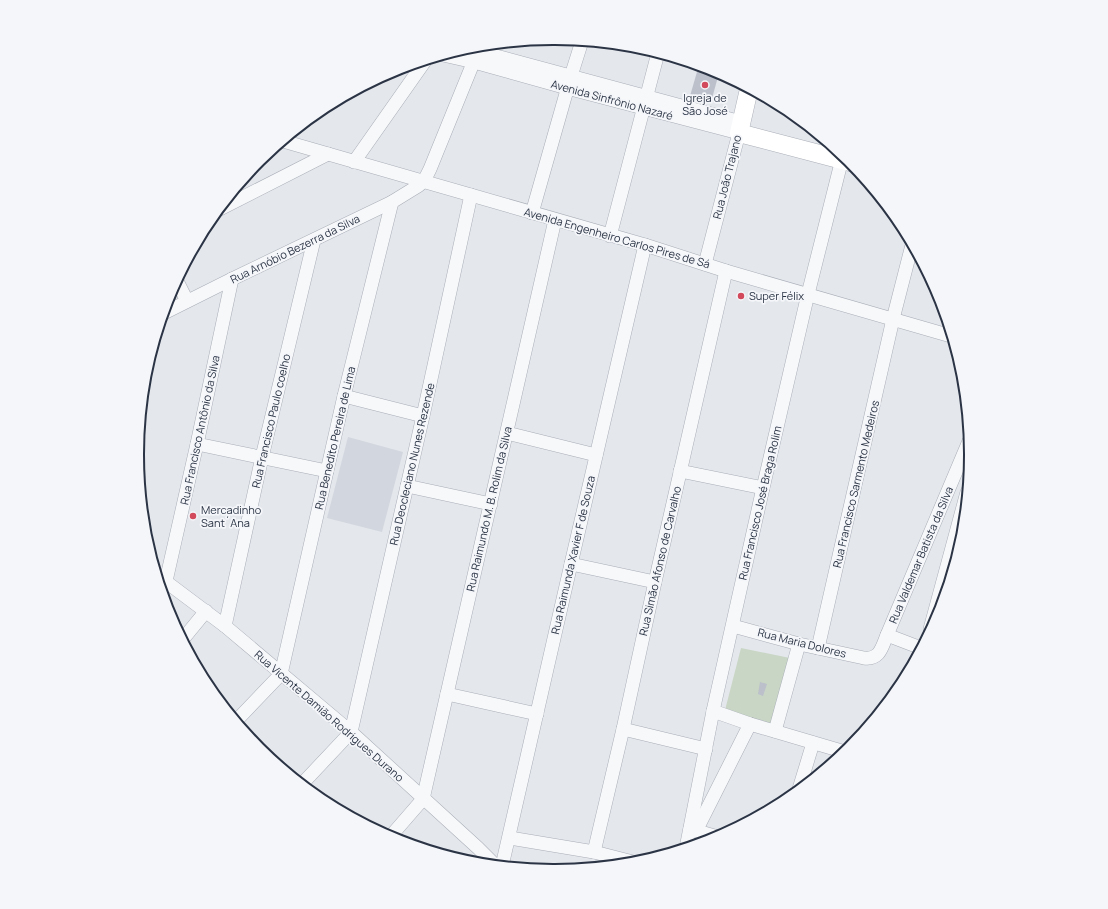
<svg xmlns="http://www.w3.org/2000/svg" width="1108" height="909" font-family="Manrope,sans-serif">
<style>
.built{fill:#d2d6de}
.green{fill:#c9d6c5}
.building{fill:#bbc0ca}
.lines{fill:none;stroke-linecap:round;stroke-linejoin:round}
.street-casing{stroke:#a9aeb7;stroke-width:14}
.secondary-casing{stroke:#a9aeb7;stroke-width:19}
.street{stroke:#f7f8fa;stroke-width:13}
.secondary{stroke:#fff;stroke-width:18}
.poi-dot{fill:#d1495b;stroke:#f4f6f9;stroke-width:1.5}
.labels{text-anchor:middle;stroke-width:3.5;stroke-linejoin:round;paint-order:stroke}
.poi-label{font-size:11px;fill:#2b3445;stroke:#f4f6f9;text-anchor:start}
.street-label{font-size:11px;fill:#2b3445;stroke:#f4f6f9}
.rim{fill:none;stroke:#2b3445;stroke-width:2}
</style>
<rect width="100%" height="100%" fill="#e4e7ec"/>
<path class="built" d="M348,437L403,452L382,532L327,518Z"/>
<path class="green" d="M741,648L790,658L770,729L724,714Z"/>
<g class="building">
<path d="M699,65L714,70L719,73L711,102L690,96Z"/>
<path d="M760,682L767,684L763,696L758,694Z"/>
</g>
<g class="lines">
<defs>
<g id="street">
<path d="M466,48L741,122"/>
<path d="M443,55L474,62L567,88L739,133L705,264"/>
<path d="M283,141L645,245L726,271L951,336"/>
<path d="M354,162L425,61"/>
<path d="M218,210L328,154"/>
<path d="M532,213L571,76L582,41"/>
<path d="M610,236L658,53"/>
<path d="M177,281L187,301"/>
<path d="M164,313L232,279L392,202L418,186L424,181L430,169L478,51"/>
<path d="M344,396L423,416"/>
<path d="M507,433L596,455"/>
<path d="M197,444L327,471"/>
<path d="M680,471L763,488"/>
<path d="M407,486L491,504"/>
<path d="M571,564L655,582"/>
<path d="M157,575L225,626L351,732L478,848L495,865"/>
<path d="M166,581L197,444L232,279"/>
<path d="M225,626L262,457L314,240"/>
<path d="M733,626L799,644L864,658C880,660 882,647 887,635L969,441"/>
<path d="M930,629L967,492"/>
<path d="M887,635L921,648"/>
<path d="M183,639L206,611"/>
<path d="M818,648L893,319L912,245"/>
<path d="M447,694L537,714"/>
<path d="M713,711L750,724L845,752"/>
<path d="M236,721L281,674L344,396L392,202"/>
<path d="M623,729L706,749"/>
<path d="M775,731L799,644"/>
<path d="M302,784L351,732L423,416L471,195"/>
<path d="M799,789L813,743"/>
<path d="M690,829L718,837"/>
<path d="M696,831L750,724"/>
<path d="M390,837L423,799L555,220"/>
<path d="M510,838L594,852L637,863"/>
<path d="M686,848L713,711L763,488L808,294L843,155"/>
<path d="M594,852L623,729L655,582L726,271"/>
<path d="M502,866L571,564L645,245"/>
</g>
<path id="secondary" d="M749,89L739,133L850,162"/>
</defs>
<use href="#street" class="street-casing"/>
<use href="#secondary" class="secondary-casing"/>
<use href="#street" class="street"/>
<use href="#secondary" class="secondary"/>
</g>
<g class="poi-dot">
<circle cx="705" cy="85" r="4"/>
<circle cx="741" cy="296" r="4"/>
<circle cx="193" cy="516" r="4"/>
</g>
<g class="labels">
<g class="poi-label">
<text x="705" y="102" text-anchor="middle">Igreja de<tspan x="705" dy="13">São José</tspan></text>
<text x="749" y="300">Super Félix</text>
<text x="201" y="514">Mercadinho<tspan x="201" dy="13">Sant´Ana</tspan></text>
</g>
<g class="street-label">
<text transform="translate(612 100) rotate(15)" y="4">Avenida Sinfrônio Nazaré</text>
<text transform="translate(727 177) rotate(-76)" y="4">Rua João Trajano</text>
<text transform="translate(617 238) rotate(16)" y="4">Avenida Engenheiro Carlos Pires de Sá</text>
<text transform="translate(295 249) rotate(-26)" y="4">Rua Arnóbio Bezerra da Silva</text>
<text transform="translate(271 421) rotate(-77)" y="4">Rua Francisco Paulo coelho</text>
<text transform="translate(200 430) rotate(-78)" y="4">Rua Francisco Antônio da Silva</text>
<text transform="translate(335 438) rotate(-77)" y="4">Rua Benedito Pereira de Lima</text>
<text transform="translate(412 464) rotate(-77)" y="4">Rua Deocleciano Nunes Rezende</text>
<text transform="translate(856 484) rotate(-77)" y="4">Rua Francisco Sarmento Medeiros</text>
<text transform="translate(760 503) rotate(-77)" y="4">Rua Francisco José Braga Rolim</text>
<text transform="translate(489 509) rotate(-77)" y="4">Rua Raimundo M. B. Rolim da Silva</text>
<text transform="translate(573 555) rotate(-77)" y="4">Rua Raimunda Xavier F de Souza</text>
<text transform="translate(921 555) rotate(-67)" y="4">Rua Valdemar Batista da Silva</text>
<text transform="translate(660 561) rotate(-77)" y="4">Rua Simão Afonso de Carvalho</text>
<text transform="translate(802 643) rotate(14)" y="4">Rua Maria Dolores</text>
<text transform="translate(329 716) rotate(41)" y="4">Rua Vicente Damião Rodrigues Durano</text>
</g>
</g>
<path d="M0 0H1108V909H0ZM553 45H555A409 409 0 0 1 964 454V455A409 409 0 0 1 555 864H553A409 409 0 0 1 144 455V454A409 409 0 0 1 553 45Z" fill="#f4f6f9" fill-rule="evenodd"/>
<path class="rim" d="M553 45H555A409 409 0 0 1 964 454V455A409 409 0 0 1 555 864H553A409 409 0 0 1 144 455V454A409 409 0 0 1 553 45Z"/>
</svg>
